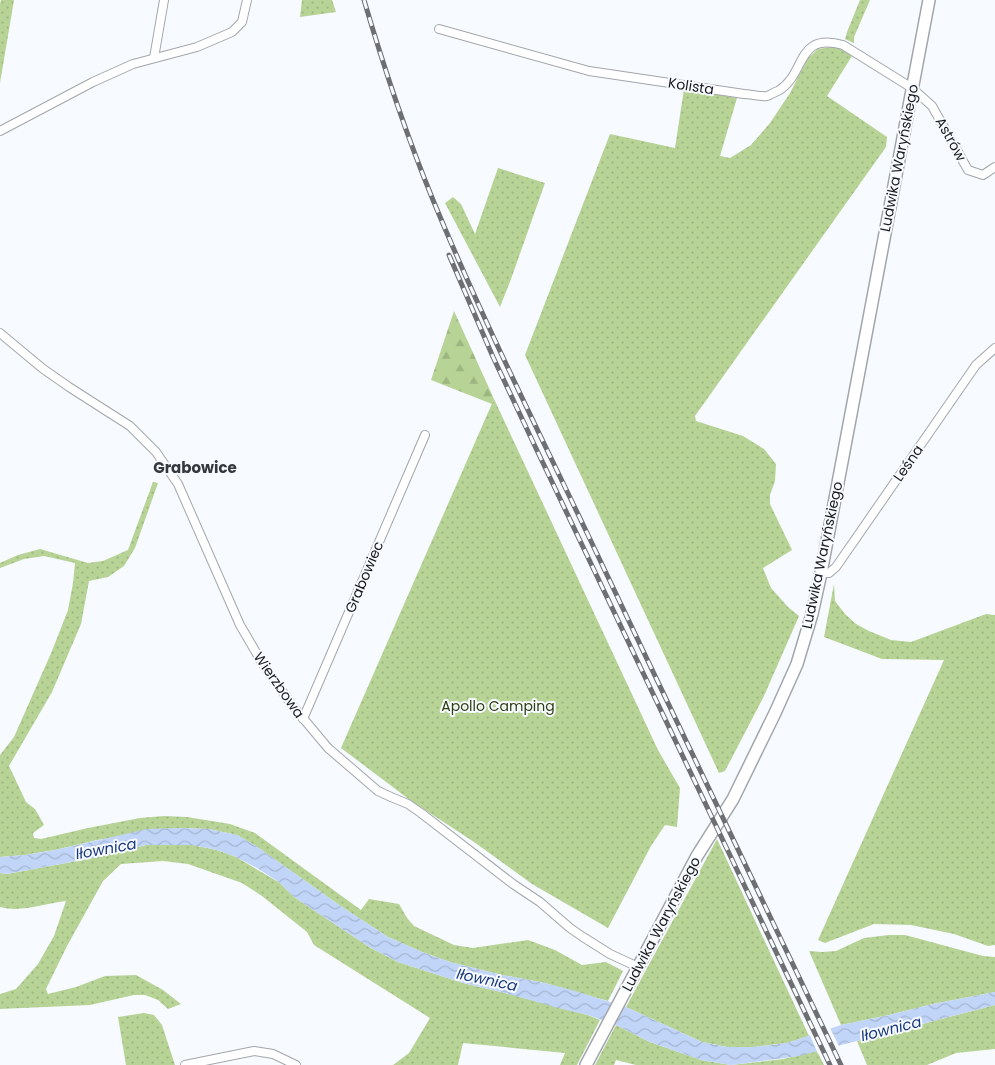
<svg xmlns="http://www.w3.org/2000/svg" width="995" height="1065" font-family="Poppins,sans-serif">
<style>
.grass{fill:url(#grass-dots)}
.forest{fill:url(#forest-firs)}
.water{fill:url(#water-waves)}
.pier{fill:#f7fafe}
.lines{fill:none;stroke-linecap:round;stroke-linejoin:round}
.street-casing{stroke:#a2a6ab;stroke-width:10}
.secondary-casing{stroke:#a2a6ab;stroke-width:14}
.street{stroke:#fff;stroke-width:8}
.secondary{stroke:#fff;stroke-width:11}
.rail-casing{stroke:#6d6f72;stroke-width:5}
.rail{stroke:#f7fafe;stroke-width:3;stroke-dasharray:9;stroke-linecap:butt}
.labels{text-anchor:middle;stroke-width:4;stroke-linejoin:round;paint-order:stroke}
.street-label{font-size:14px;fill:#191a1c;stroke:#f7fafe}
.park-label{font-size:14px;fill:#2e3f12;stroke:#f7fafe}
.neighbourhood-label{font-size:15px;font-weight:bold;fill:#35383c;stroke:#f7fafe}
.water-label{font-size:15px;font-style:italic;fill:#193a7c;stroke:#f7fafe}
</style>
<defs>
<pattern id="grass-dots" width="8" height="8" patternUnits="userSpaceOnUse" patternTransform="scale(1.25)"><rect width="8" height="8" fill="#b7d395"/><path d="M2 2h.1M6 6h.1" fill="none" stroke="#9db580" stroke-width="1.8" stroke-linecap="round"/></pattern>
<pattern id="forest-firs" width="22" height="20" patternUnits="userSpaceOnUse" patternTransform="scale(1.25)"><rect width="22" height="20" fill="#b7d395"/><path d="M5 1l3.5 6h-7zM16 11l3.5 6h-7z" fill="#9db580"/></pattern>
<pattern id="water-waves" width="16" height="10" patternUnits="userSpaceOnUse" patternTransform="scale(1.25)"><rect width="16" height="10" fill="#c1d5f8"/><path d="M0 5q4-4 8 0t8 0" fill="none" stroke="#a5b6d4"/></pattern>
</defs>
<rect width="100%" height="100%" fill="#f7fafe"/>
<g class="grass">
<path d="M1,0H14L0,83V4Z"/>
<path d="M302,0H332L336,12L300,17Z"/>
<path d="M860,0H870L854,37V43L845,39L847,32Z"/>
<path d="M831,47L841,49L852,56L827,96L887,137L886,147L695,416L696,421L743,436L764,449L776,464L775,481L770,495V504L792,550L763,568L771,588L788,607L799,616L764,696L725,771L719,773L525,355L610,134L675,148L684,89L737,98L720,156L730,158L751,145L770,123L790,93L808,58L818,49Z"/>
<path d="M498,168L545,183L511,279L500,307L445,203L453,197L461,204L475,234Z"/>
<path d="M494,399L658,750L680,788L677,827L665,825L651,846L608,928L532,884L474,842L410,800L341,748Z"/>
<path d="M153,482L158,483L135,548L124,566L108,577L89,581L81,624L52,692L9,766L26,802L35,809L44,825L33,833L34,838L41,839L88,828L140,818L164,816L187,817L230,824L255,833L361,910L369,899L399,904L407,918L414,926L454,945L473,948L528,940L555,950L582,965L606,962L623,971L608,1001L545,983L502,975L450,962L422,952L388,937L342,907L256,846L237,835L209,829L178,828L97,840L55,850L25,855L0,857V755L14,737L52,651L68,610L73,583L75,563L44,556L24,559L0,568V563L18,555L40,549L88,563L103,561L128,550Z"/>
<path d="M834,584L835,601L845,614L856,624L869,631L891,640L911,642L986,614L995,615V945L988,946L954,934L911,925L874,924L825,943L818,940L944,660L882,659L824,637Z"/>
<path d="M717,839L809,1036L787,1043L753,1047H727L702,1042L626,1007Z"/>
<path d="M146,845H192L217,850L236,857L280,883L294,897L333,923L371,948L398,962L463,983L505,993L588,1015L600,1020L577,1065H560L565,1053L463,1043L458,1065H393L409,1053L430,1018L314,945L307,932L262,896L242,883L188,864L163,861L121,864L103,881L67,946L46,989L48,994L76,987L105,976L136,975L163,990L181,1004L168,1009L158,1000L145,995H134L90,1005L0,1009V994L16,989L38,964L54,936L66,901C45,903 22,913 0,907V873L7,874L93,858Z"/>
<path d="M889,935H905L983,956L995,957V992L933,1004L889,1015L841,1025L809,951L822,952L836,951L864,938Z"/>
<path d="M995,1005V1049L956,1053L927,1065H867L857,1041Z"/>
<path d="M144,1013L154,1015L162,1025L175,1065H126L118,1017Z"/>
<path d="M616,1025L650,1042L701,1060L731,1065L783,1059L817,1051L824,1065H636L616,1060L614,1065H595Z"/>
</g>
<path class="forest" d="M454,311L494,399L492,404L431,380Z"/>
<path class="water" d="M178,828L209,829L237,835L256,846L342,907L388,937L422,952L450,962L502,975L545,983L575,991L626,1007L702,1042L727,1047H753L787,1043L841,1025L889,1015L933,1004L995,992V1005L799,1056L731,1065L701,1060L650,1042L616,1025L588,1015L558,1008L505,993L463,983L398,962L371,948L333,923L294,897L280,883L257,868L236,857L217,850L192,845H146L93,858L7,874L0,873V857L25,855L55,850L147,829Z"/>
<path class="pier" d="M829,1026L840,1048L818,1054L809,1033Z"/>
<g class="lines">
<defs>
<g id="street">
<path d="M439,29L589,71L744,94C751,94 760,97 767,96C771,95 774,92 778,91C807,74 795,32 843,45L912,88L932,106L968,170L983,175L995,167"/>
<path d="M154,58L164,0"/>
<path d="M0,131L93,82L133,64L197,47L232,32L242,22L247,0"/>
<path d="M0,333L42,368L69,387L130,426L156,452L178,484L240,625L264,666L292,705L328,748L378,791L391,797L408,804L421,813L513,884L540,902L570,928L583,937L610,954L638,967"/>
<path d="M821,573H829L836,567L976,365L995,348"/>
<path d="M303,719L425,435"/>
<path d="M185,1065L254,1051L273,1054L296,1065"/>
</g>
<path id="secondary" d="M586,1065L697,856L733,799L775,713L797,664L812,614L821,573L929,0"/>
</defs>
<use href="#street" class="street-casing"/>
<use href="#secondary" class="secondary-casing"/>
<use href="#street" class="street"/>
<use href="#secondary" class="secondary"/>
<defs>
<g id="rail">
<path d="M364,0C384,68 406,134 433,200C480,314 535,424 588,535C672,712 757,889 841,1065"/>
<path d="M449,255L493,357L533,442L830,1065"/>
</g>
</defs>
<use href="#rail" class="rail-casing"/>
<use href="#rail" class="rail"/>
</g>
<g class="labels">
<g class="street-label">
<text transform="translate(691 86) rotate(9)" y="5">Kolista</text>
<text transform="translate(951 139) rotate(61)" y="5">Astrów</text>
<text transform="translate(899 158) rotate(-79)" y="5">Ludwika Waryńskiego</text>
<text transform="translate(908 463) rotate(-55)" y="5">Leśna</text>
<text transform="translate(822 555) rotate(-78)" y="5">Ludwika Waryńskiego</text>
<text transform="translate(364 577) rotate(-67)" y="5">Grabowiec</text>
<text transform="translate(279 685) rotate(55)" y="5">Wierzbowa</text>
<text transform="translate(661 924) rotate(-62)" y="5">Ludwika Waryńskiego</text>
</g>
<g class="park-label">
<text x="498" y="711">Apollo Camping</text>
</g>
<g class="neighbourhood-label">
<text x="195" y="473">Grabowice</text>
</g>
<g class="water-label">
<text transform="translate(106 849) rotate(-10)" y="5">Iłownica</text>
<text transform="translate(487 980) rotate(12)" y="5">Iłownica</text>
<text transform="translate(891 1029) rotate(-14)" y="5">Iłownica</text>
</g>
</g>
</svg>
